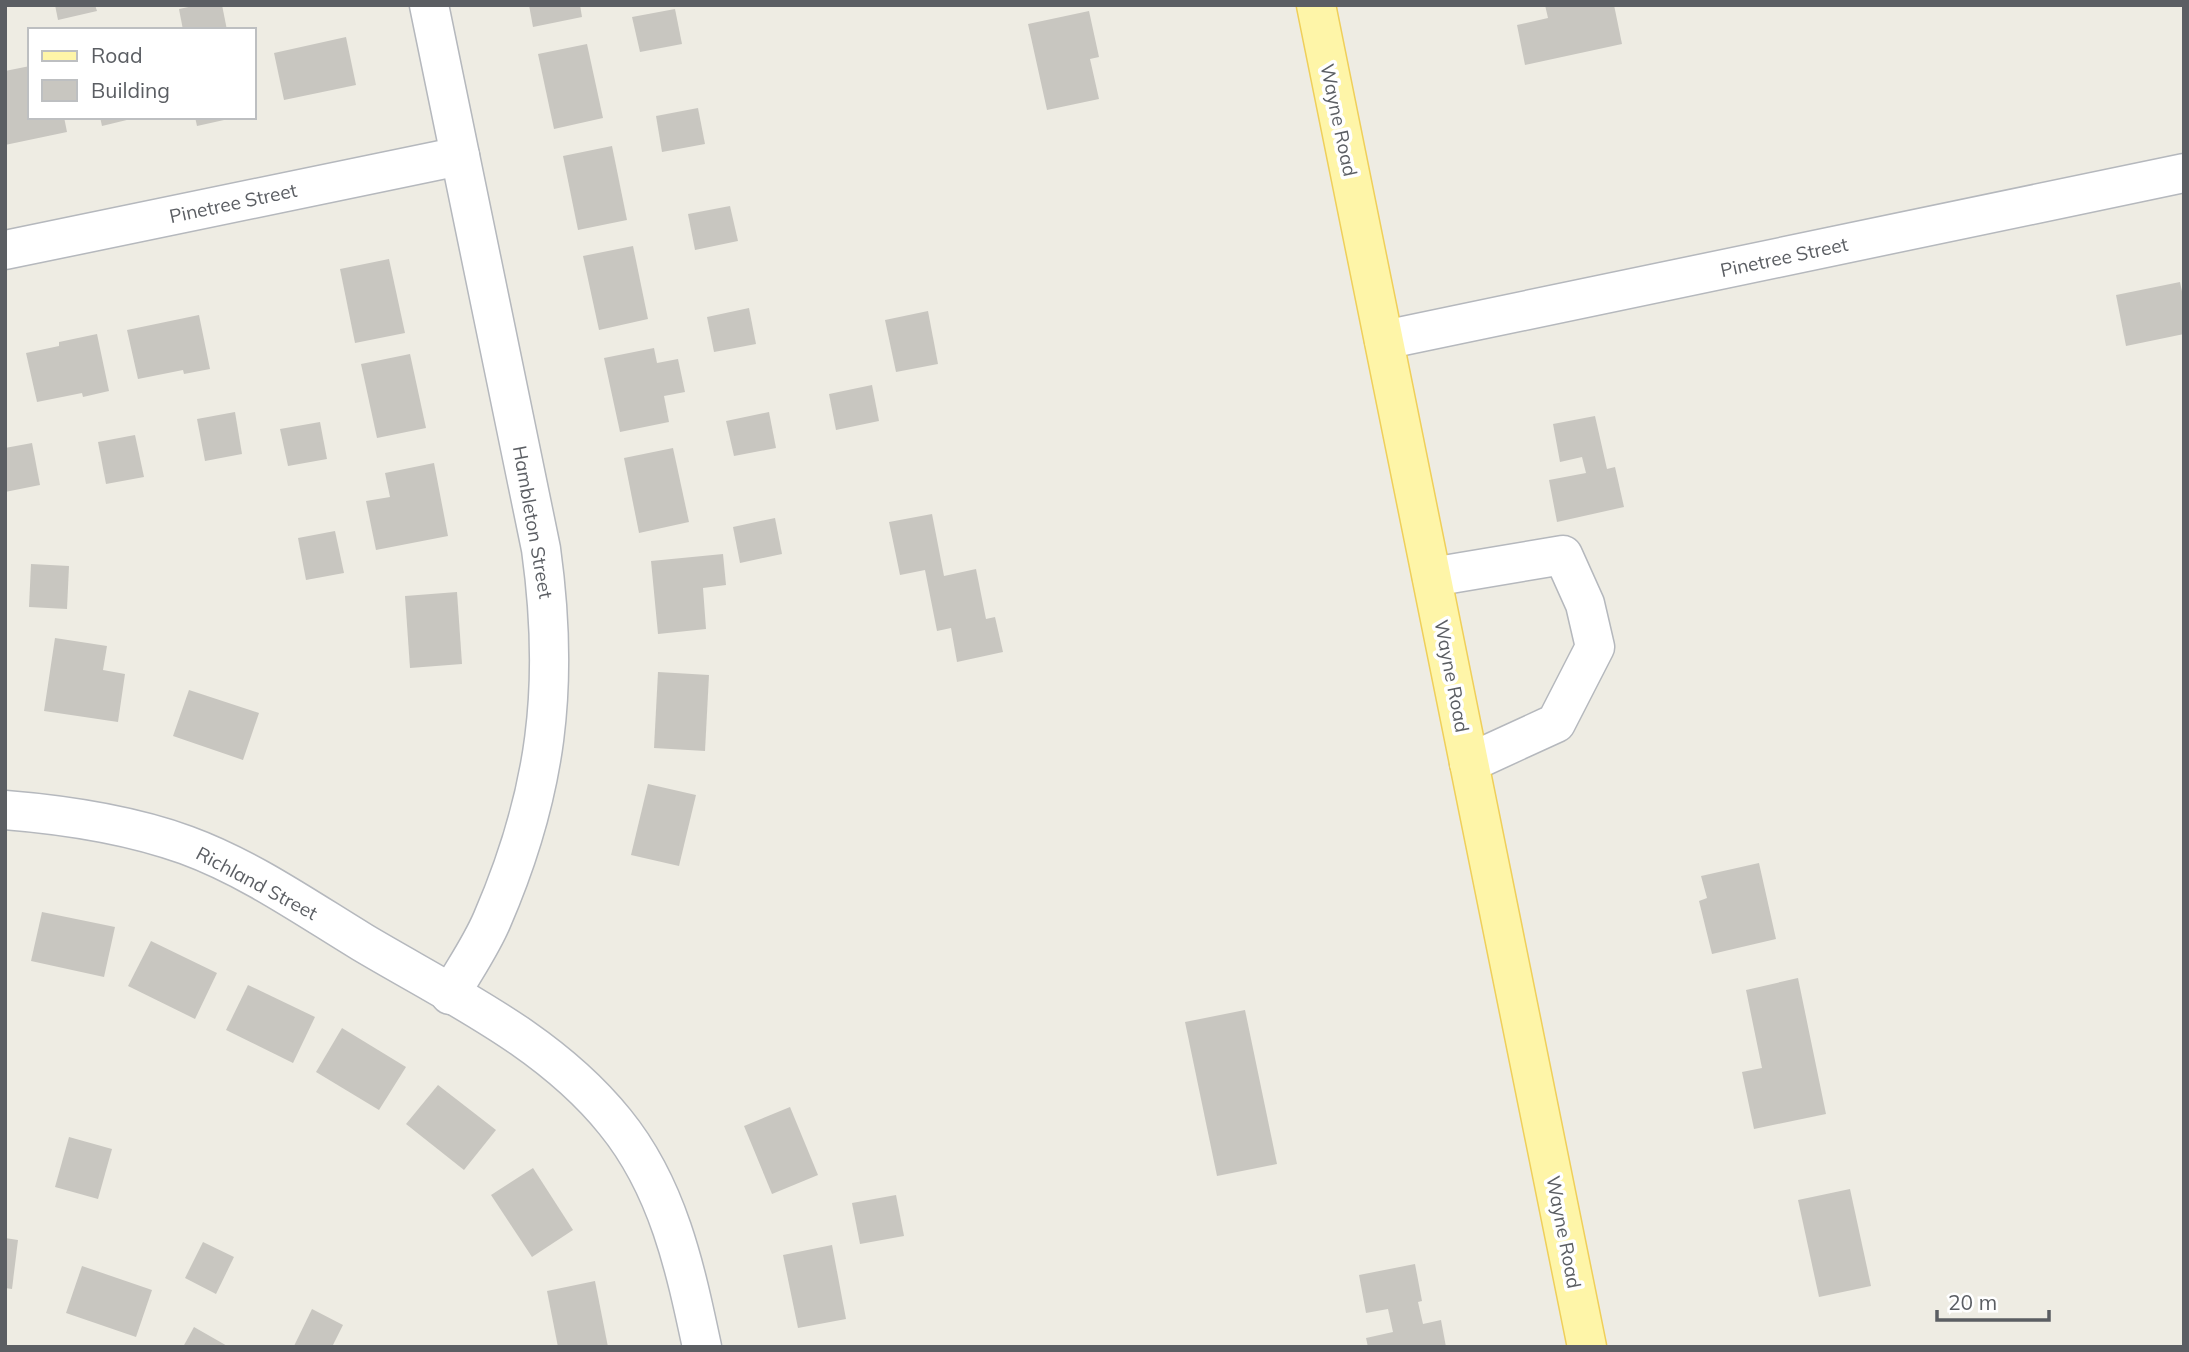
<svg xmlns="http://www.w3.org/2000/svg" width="2189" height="1352" font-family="Mulish,sans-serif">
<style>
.building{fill:#c8c6c0}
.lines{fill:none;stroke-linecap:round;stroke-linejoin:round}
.minor-casing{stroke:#b5b8bd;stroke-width:41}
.major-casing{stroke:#efcf5a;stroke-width:41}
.minor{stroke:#fff;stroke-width:38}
.major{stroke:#fef5a8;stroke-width:38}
.labels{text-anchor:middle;stroke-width:7;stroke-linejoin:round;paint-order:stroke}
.street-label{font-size:19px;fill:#5b5e63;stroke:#fff}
</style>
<rect width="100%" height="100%" fill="#eeece3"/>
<g class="building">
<path d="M55,5H95L97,11L58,20Z"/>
<path d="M198,5H222L227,30H183L179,9Z"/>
<path d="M529,5H580L582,17L533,27Z"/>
<path d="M1545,5H1614L1622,44L1525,65L1517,25L1548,18Z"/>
<path d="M675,9L682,44L640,52L632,17Z"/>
<path d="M1089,11L1099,57L1090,59L1099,99L1047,110L1028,24Z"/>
<path d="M346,37L356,85L284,100L274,53Z"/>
<path d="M587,44L603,118L554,129L538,54Z"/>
<path d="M30,66V117H64L67,132L5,145V71Z"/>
<path d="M698,108L705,144L662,152L656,116Z"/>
<path d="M100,117H135V118L102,126Z"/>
<path d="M195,117H233V118L197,126Z"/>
<path d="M612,146L627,220L578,230L563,156Z"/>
<path d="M730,206L738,241L695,250L688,214Z"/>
<path d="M633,246L648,319L599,330L583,256Z"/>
<path d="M389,259L405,333L355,343L340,269Z"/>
<path d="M2180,282L2184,301V334L2126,346L2116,295Z"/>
<path d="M749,308L756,344L714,352L707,317Z"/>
<path d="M928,311L938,364L896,372L885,320Z"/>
<path d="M199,315L210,369L184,374L183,370L138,379L127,330Z"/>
<path d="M97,334L109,391L83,397L82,393L37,402L26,353L59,346V342Z"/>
<path d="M654,348L657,363L678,359L685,392L664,396L669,422L620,432L604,358Z"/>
<path d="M410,354L426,428L377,438L361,364Z"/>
<path d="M872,385L879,421L836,430L829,394Z"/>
<path d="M235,412L242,454L205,461L197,419Z"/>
<path d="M769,412L776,448L734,456L726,421Z"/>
<path d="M1595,416L1607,469L1615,467L1624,507L1557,522L1549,480L1586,473L1582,457L1560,462L1553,424Z"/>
<path d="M320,422L327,459L288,466L280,429Z"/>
<path d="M135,435L144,477L106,484L98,442Z"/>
<path d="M32,443L40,485L5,492V448Z"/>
<path d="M673,448L689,522L639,533L624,458Z"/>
<path d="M434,463L448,536L376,550L366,501L390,497L385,473Z"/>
<path d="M932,514L944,576L976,569L986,619L995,617L1003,652L957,662L951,628L937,631L925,570L900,575L889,522Z"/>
<path d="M775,518L782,554L740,563L733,527Z"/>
<path d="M335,531L344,573L306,580L298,538Z"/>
<path d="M723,554L726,585L703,588L706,629L658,634L651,561Z"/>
<path d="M31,564L69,566L67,609L29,607Z"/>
<path d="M457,592L462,664L410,668L405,596Z"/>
<path d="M55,638L107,646L103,670L125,674L118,722L44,711Z"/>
<path d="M658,672L709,675L705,751L654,748Z"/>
<path d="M189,690L259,713L243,760L173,736Z"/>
<path d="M648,784L696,795L679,866L631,855Z"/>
<path d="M1759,863L1776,939L1712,954L1699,901L1707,898L1701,876Z"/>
<path d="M42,912L115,927L104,977L31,961Z"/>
<path d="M151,941L217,973L195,1019L128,986Z"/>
<path d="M1798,978L1826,1114L1754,1129L1742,1072L1762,1068L1746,990Z"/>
<path d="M248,985L315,1017L293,1063L226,1030Z"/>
<path d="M1245,1010L1277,1164L1217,1176L1185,1022Z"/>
<path d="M342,1028L406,1067L379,1110L316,1072Z"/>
<path d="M438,1085L496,1130L464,1170L406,1124Z"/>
<path d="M790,1107L818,1175L772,1194L744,1126Z"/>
<path d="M69,1137L112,1149L98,1199L55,1187Z"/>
<path d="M533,1168L573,1230L532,1257L491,1195Z"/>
<path d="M1850,1189L1871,1286L1819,1297L1798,1200Z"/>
<path d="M896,1195L904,1236L860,1244L852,1203Z"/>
<path d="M5,1238L18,1240L12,1289L5,1288Z"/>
<path d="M203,1242L234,1257L216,1294L185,1278Z"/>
<path d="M832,1245L846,1319L798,1328L783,1255Z"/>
<path d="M1415,1264L1422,1301L1418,1302L1423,1324L1441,1320L1446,1347H1368L1366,1338L1393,1332L1388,1309L1366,1313L1359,1275Z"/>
<path d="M82,1266L152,1290L136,1337L66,1313Z"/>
<path d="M595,1281L608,1347H558L547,1291Z"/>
<path d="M312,1309L343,1325L332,1347L294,1346Z"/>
<path d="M194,1327L229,1347H183Z"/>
</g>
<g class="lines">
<defs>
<g id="minor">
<path d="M429,5L541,549C560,686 547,793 492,920C481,946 464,970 450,995"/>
<path d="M5,250L460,156"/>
<path d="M1384,340L2184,173"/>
<path d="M1432,577L1563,555L1585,604L1595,647L1556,723L1469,763"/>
<path d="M5,810C67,815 128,824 186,845C249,868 306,908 362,942C451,995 549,1040 615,1122C668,1187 685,1267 702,1347"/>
</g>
<path id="major" d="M1316,5L1587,1347"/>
</defs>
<use href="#minor" class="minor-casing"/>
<use href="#major" class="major-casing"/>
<use href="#minor" class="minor"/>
<use href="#major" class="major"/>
</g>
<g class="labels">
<g class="street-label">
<text transform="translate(1339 120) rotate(78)" y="7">Wayne Road</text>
<text transform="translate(233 203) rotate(-12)" y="7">Pinetree Street</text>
<text transform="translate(1784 257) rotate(-12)" y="7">Pinetree Street</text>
<text transform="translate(533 522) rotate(80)" y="7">Hambleton Street</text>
<text transform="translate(1452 676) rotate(79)" y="7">Wayne Road</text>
<text transform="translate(257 883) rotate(28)" y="7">Richland Street</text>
<text transform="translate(1564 1232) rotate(79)" y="7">Wayne Road</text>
</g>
</g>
<rect width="2189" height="1352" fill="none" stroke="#5b5e63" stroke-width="14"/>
<rect x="28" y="28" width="228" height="91" fill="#ffffff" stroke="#bdbfc1" stroke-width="2"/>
<rect x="42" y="51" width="35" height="10" fill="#fef5a8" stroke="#bdbfc1" stroke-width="2"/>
<text x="91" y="63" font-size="21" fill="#5b5e63">Road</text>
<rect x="42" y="80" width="35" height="21" fill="#c8c6c0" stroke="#bdbfc1" stroke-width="2"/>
<text x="91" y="98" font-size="21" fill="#5b5e63">Building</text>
<path d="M1937 1310v10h112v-10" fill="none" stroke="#5b5e63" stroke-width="3.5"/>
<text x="1948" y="1310" font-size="21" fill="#5b5e63" stroke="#ffffff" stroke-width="5" paint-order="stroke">20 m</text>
</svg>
